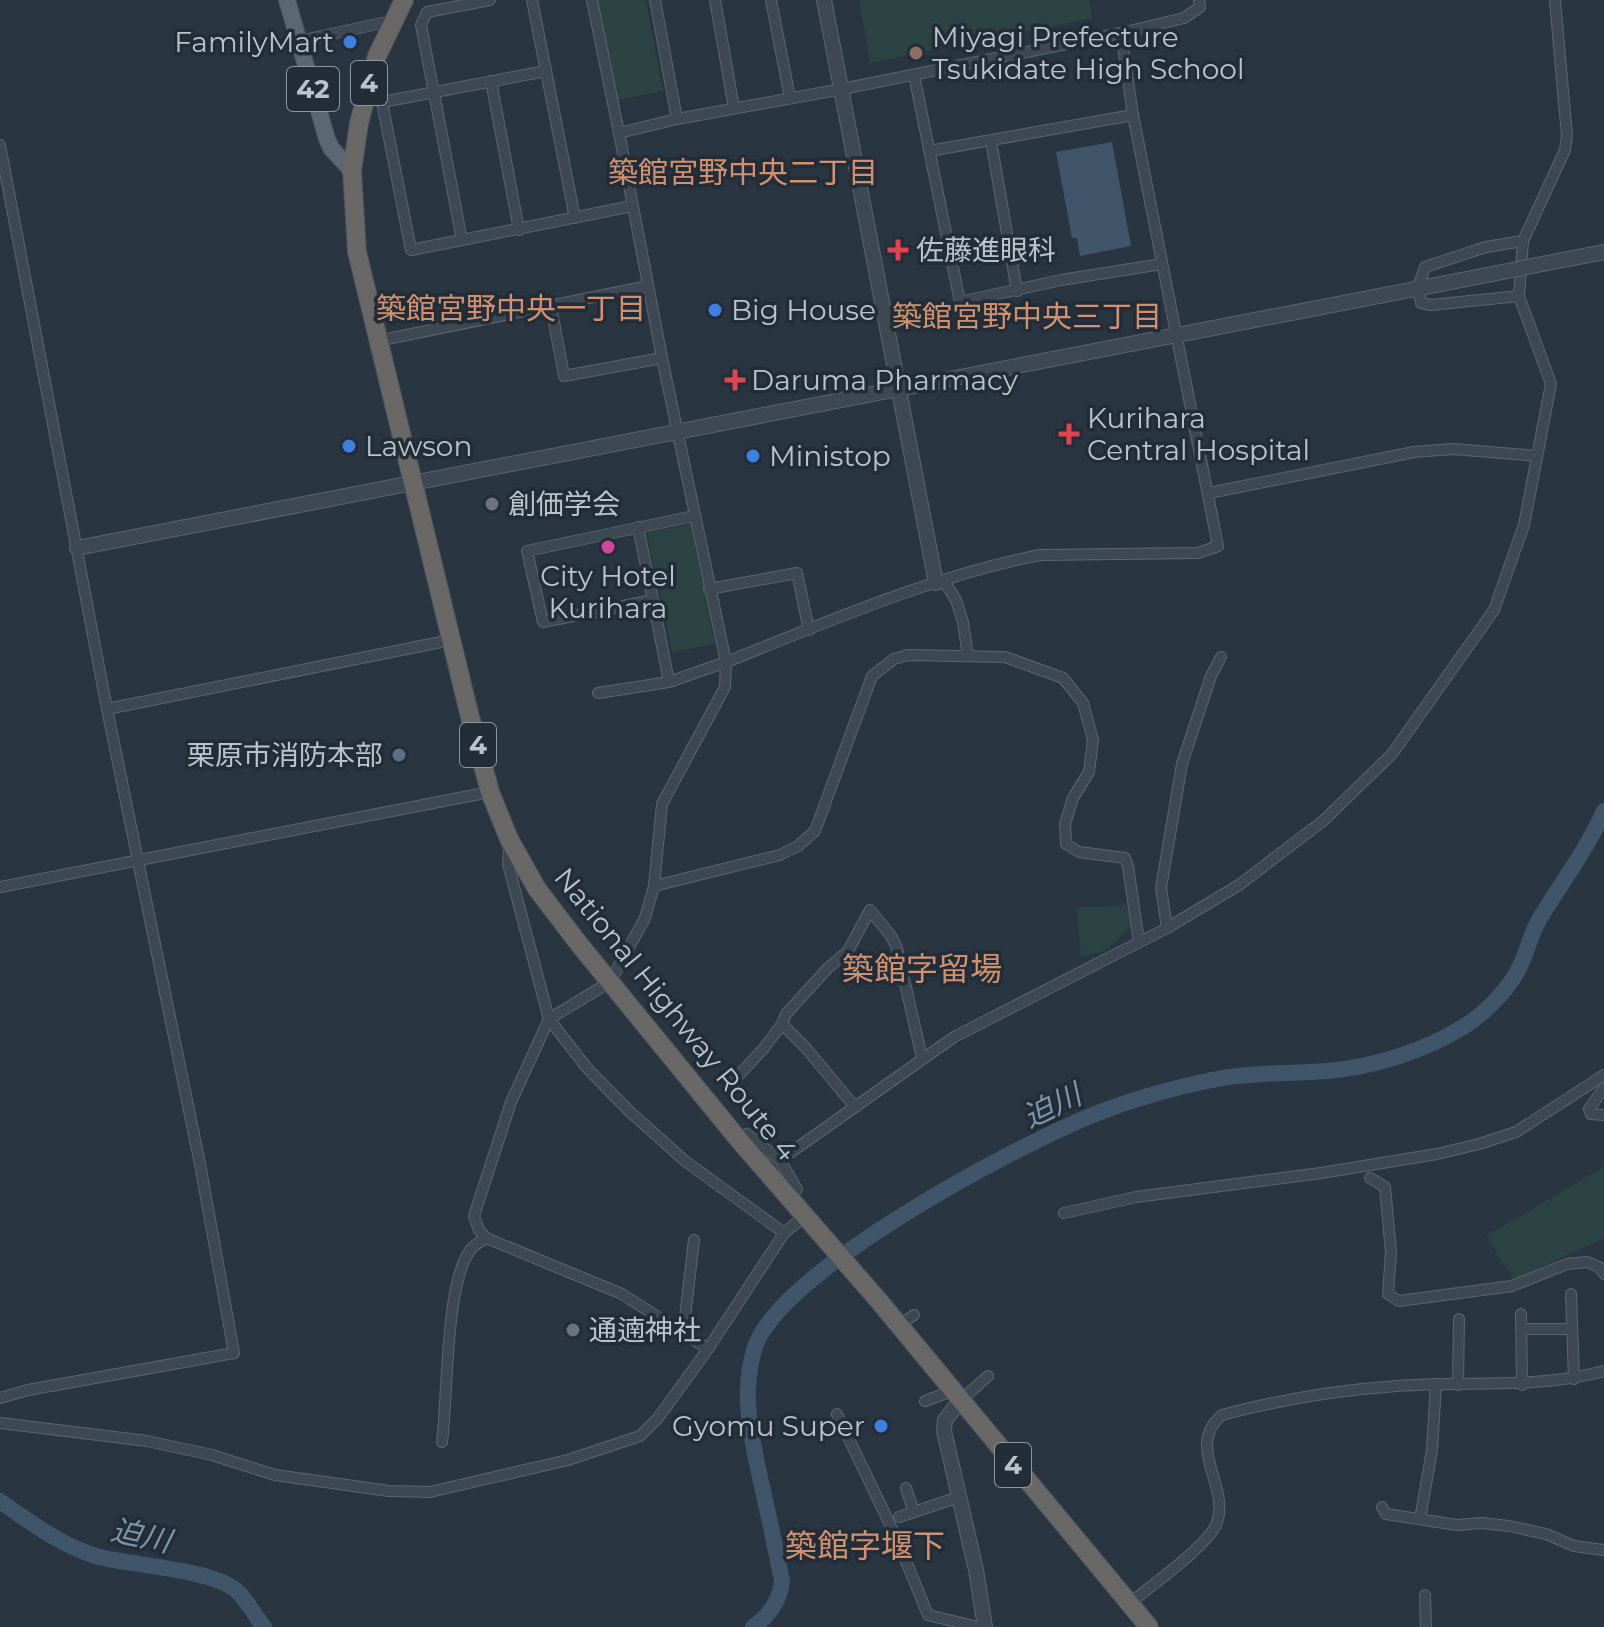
<svg xmlns="http://www.w3.org/2000/svg" width="1604" height="1627" font-family="Montserrat,'Noto Sans JP',sans-serif">
<style>
.green{fill:#2b4343}
.water{fill:#40556a}
.lines{fill:none;stroke-linecap:round;stroke-linejoin:round}
.river{stroke:#40556a;stroke-width:16}
.minor-casing{stroke:#5b666f;stroke-width:12}
.tertiary-casing{stroke:#5b666f;stroke-width:16}
.primary-casing{stroke:#47515b;stroke-width:18}
.trunk-casing{stroke:#48535c;stroke-width:20}
.minor{stroke:#3d4852;stroke-width:10}
.tertiary{stroke:#3d4852;stroke-width:14}
.primary{stroke:#5b6772;stroke-width:16}
.trunk{stroke:#696866;stroke-width:18}
.tertiary-bridge-casing{stroke:#5b666f;stroke-width:16;stroke-linecap:butt}
.tertiary-bridge{stroke:#3d4852;stroke-width:14}
.shop-dot{fill:#3f7fe0;stroke:#222d37;stroke-width:3}
.education-dot{fill:#8d6e63;stroke:#222d37;stroke-width:3}
.health-dot{fill:#e0444e;stroke:#222d37;stroke-width:3}
.worship-dot{fill:#6b7280;stroke:#222d37;stroke-width:3}
.hotel-dot{fill:#d1479c;stroke:#222d37;stroke-width:3}
.service-dot{fill:#5c6f8a;stroke:#222d37;stroke-width:3}
.labels{text-anchor:middle;stroke-width:7;stroke-linejoin:round;paint-order:stroke}
.shield{fill:#222d37;stroke:#8c969f;stroke-width:2}
.shield-label{font-size:26px;font-weight:bold;fill:#bac3cc}
.poi-label{font-size:28px;fill:#bac3cc;stroke:#222d37;text-anchor:start}
.street-label{font-size:28px;fill:#bac3cc;stroke:#222d37}
.neighbourhood-label{font-size:30px;fill:#d19170;stroke:#222d37}
.water-label{font-size:30px;font-style:italic;fill:#7d96ac;stroke:#222d37}
.quarter-label{font-size:32px;fill:#d19170;stroke:#222d37}
</style>
<rect width="100%" height="100%" fill="#293642"/>
<g class="green">
<path d="M598,0H646L663,91L617,100Z"/>
<path d="M859,0H1089L1092,18L870,63Z"/>
<path d="M691,524L715,644L672,652L647,533Z"/>
<path d="M1128,905L1131,926L1105,951L1081,956L1077,908Z"/>
<path d="M1604,1167V1238L1514,1280L1486,1236Z"/>
</g>
<path class="water" d="M1112,142L1131,246L1080,256L1077,238H1072L1056,152Z"/>
<g class="lines">
<g class="river">
<path d="M0,1501C30,1522 60,1545 96,1556C130,1566 216,1569 238,1592C248,1602 255,1616 264,1627"/>
<path d="M753,1627C770,1615 780,1601 782,1581C776,1551 770,1521 763,1491C753,1444 740,1398 754,1350C776,1272 1021,1143 1098,1113C1136,1098 1177,1087 1217,1079C1254,1072 1291,1074 1327,1071C1372,1067 1425,1051 1463,1027C1484,1014 1505,993 1517,972C1527,955 1530,934 1540,918C1562,882 1587,849 1604,811"/>
</g>
<defs>
<g id="minor">
<path d="M490,0L427,12L421,25L462,240L632,206"/>
<path d="M592,0L619,133"/>
<path d="M655,0L677,119"/>
<path d="M715,0L734,108"/>
<path d="M771,0L790,98"/>
<path d="M1121,33L1184,18L1200,7L1199,0"/>
<path d="M299,41L382,23L391,25"/>
<path d="M546,71L575,218"/>
<path d="M914,75L960,302L1061,280L1162,264"/>
<path d="M491,81L519,230"/>
<path d="M991,141L1017,291"/>
<path d="M0,145L107,709L200,1164L234,1353L28,1390L0,1398"/>
<path d="M929,151L1133,115"/>
<path d="M462,240L411,250L382,102L546,71L532,0"/>
<path d="M1519,296L1431,305L1421,303L1418,288L1425,267L1486,247L1523,241"/>
<path d="M551,306L564,376L662,358"/>
<path d="M377,341L648,286"/>
<path d="M1209,493L1414,452L1453,449L1537,456"/>
<path d="M694,516L527,551L543,622L653,600L669,682L726,662L662,358L619,133L677,119L842,89L1121,33L1133,115L1218,546L1198,553L1040,555C932,576 828,622 726,662L725,687L662,804L654,886L645,918L610,982L549,1019L511,1102L474,1216L479,1230L486,1238L622,1294L708,1349"/>
<path d="M638,527L653,600"/>
<path d="M944,581L956,600L963,622L968,656"/>
<path d="M709,589L797,573L809,630"/>
<path d="M598,693L669,682"/>
<path d="M107,709L451,640"/>
<path d="M509,846L508,864L549,1019L587,1068L629,1111L685,1161L784,1233"/>
<path d="M654,886L780,855L798,846L815,831L872,676L894,659L908,655L1005,657L1063,678L1083,703L1093,740L1089,772L1073,798L1065,824L1066,844L1079,852L1125,858L1128,866L1139,942"/>
<path d="M0,887L490,792"/>
<path d="M1167,928L1161,888L1182,764L1211,676L1221,657"/>
<path d="M782,1024L805,1047L855,1107"/>
<path d="M728,1074H740L764,1048L782,1024L786,1014L828,968L848,951L870,910L891,936L897,948L922,1058"/>
<path d="M1604,1088L1589,1109L1591,1114L1604,1115"/>
<path d="M739,1140L747,1134L780,1160"/>
<path d="M1370,1178L1385,1187L1391,1252L1388,1294L1399,1301L1512,1286L1567,1264L1587,1262L1599,1267L1604,1274"/>
<path d="M789,1198L797,1189L780,1160L954,1037L1167,928L1239,885L1323,821L1392,754L1494,610L1524,525L1551,384L1519,296L1523,241L1565,150L1567,136L1555,0"/>
<path d="M1064,1213L1136,1197L1321,1173L1437,1154L1479,1144L1516,1132L1604,1075"/>
<path d="M1571,1294L1574,1379"/>
<path d="M1521,1314L1522,1385"/>
<path d="M898,1326L914,1315"/>
<path d="M1521,1329H1571"/>
<path d="M683,1334L694,1240"/>
<path d="M1458,1385L1459,1319"/>
<path d="M925,1401L952,1391"/>
<path d="M960,1401L988,1376"/>
<path d="M837,1414L897,1539L928,1615L978,1627"/>
<path d="M0,1423L147,1441L212,1455L275,1475L389,1491L430,1492L568,1460L640,1436L658,1418L708,1349L784,1233L805,1216"/>
<path d="M442,1442C448,1396 445,1282 471,1249C475,1245 481,1241 486,1238"/>
<path d="M906,1488L914,1512"/>
<path d="M1382,1507L1386,1514L1457,1525L1481,1523L1509,1526L1546,1534L1574,1546L1604,1550"/>
<path d="M899,1517L959,1497"/>
<path d="M1420,1519L1432,1450L1436,1384"/>
<path d="M1425,1595L1426,1627"/>
<path d="M1129,1604C1148,1588 1207,1546 1216,1525C1232,1487 1184,1447 1222,1415C1278,1400 1339,1390 1397,1386C1469,1380 1532,1390 1604,1371"/>
</g>
<g id="tertiary">
<path d="M824,0L936,583"/>
<path d="M1532,266L1604,252"/>
<path d="M77,548L1513,270"/>
<path d="M960,1401L945,1420L944,1431L976,1570L985,1627"/>
</g>
<path id="primary" d="M287,0L327,139L331,148L352,171"/>
<path id="trunk" d="M404,0L377,56L359,123L352,171L357,252L469,713L490,792L509,839L537,889L579,944L739,1140L879,1301L1149,1627"/>
</defs>
<use href="#minor" class="minor-casing"/>
<use href="#tertiary" class="tertiary-casing"/>
<use href="#primary" class="primary-casing"/>
<use href="#trunk" class="trunk-casing"/>
<use href="#minor" class="minor"/>
<use href="#tertiary" class="tertiary"/>
<use href="#primary" class="primary"/>
<use href="#trunk" class="trunk"/>
<defs>
<path id="tertiary-bridge" d="M1513,270L1532,266"/>
</defs>
<use href="#tertiary-bridge" class="tertiary-bridge-casing"/>
<use href="#tertiary-bridge" class="tertiary-bridge"/>
</g>
<g class="shop-dot">
<circle cx="350" cy="42" r="8"/>
<circle cx="715" cy="310" r="8"/>
<circle cx="349" cy="446" r="8"/>
<circle cx="753" cy="456" r="8"/>
<circle cx="881" cy="1426" r="8"/>
</g>
<circle class="education-dot" cx="916" cy="53" r="8"/>
<g class="health-dot">
<path d="M894 238h8v8h8v8h-8v8h-8v-8h-8v-8h8z"/>
<path d="M731 368h8v8h8v8h-8v8h-8v-8h-8v-8h8z"/>
<path d="M1065 422h8v8h8v8h-8v8h-8v-8h-8v-8h8z"/>
</g>
<g class="worship-dot">
<circle cx="492" cy="504" r="8"/>
<circle cx="573" cy="1330" r="8"/>
</g>
<circle class="hotel-dot" cx="608" cy="547" r="8"/>
<circle class="service-dot" cx="399" cy="755" r="8"/>
<g class="labels">
<g class="shield">
<rect x="351" y="61" width="36" height="44" rx="6"/>
<rect x="287" y="67" width="52" height="44" rx="6"/>
<rect x="460" y="723" width="36" height="44" rx="6"/>
<rect x="995" y="1443" width="36" height="44" rx="6"/>
</g>
<g class="shield-label">
<text x="369" y="92">4</text>
<text x="313" y="98">42</text>
<text x="478" y="754">4</text>
<text x="1013" y="1474">4</text>
</g>
<g class="poi-label">
<text x="932" y="47">Miyagi Prefecture<tspan x="932" dy="32">Tsukidate High School</tspan></text>
<text x="334" y="52" text-anchor="end">FamilyMart</text>
<text x="916" y="260">佐藤進眼科</text>
<text x="731" y="320">Big House</text>
<text x="751" y="390">Daruma Pharmacy</text>
<text x="1087" y="428">Kurihara<tspan x="1087" dy="32">Central Hospital</tspan></text>
<text x="365" y="456">Lawson</text>
<text x="769" y="466">Ministop</text>
<text x="508" y="514">創価学会</text>
<text x="608" y="586" text-anchor="middle">City Hotel<tspan x="608" dy="32">Kurihara</tspan></text>
<text x="383" y="765" text-anchor="end">栗原市消防本部</text>
<text x="589" y="1340">通遖神社</text>
<text x="865" y="1436" text-anchor="end">Gyomu Super</text>
</g>
<g class="street-label">
<text transform="translate(676 1014) rotate(51)" y="10">National Highway Route 4</text>
</g>
<g class="neighbourhood-label">
<text x="743" y="183">築館宮野中央二丁目</text>
<text x="511" y="319">築館宮野中央一丁目</text>
<text x="1027" y="327">築館宮野中央三丁目</text>
</g>
<g class="water-label">
<text transform="translate(1052 1106) rotate(-26)" y="10">迫川</text>
<text transform="translate(141 1536) rotate(12)" y="10">迫川</text>
</g>
<g class="quarter-label">
<text x="922" y="980">築館字留場</text>
<text x="865" y="1557">築館字堰下</text>
</g>
</g>
</svg>
